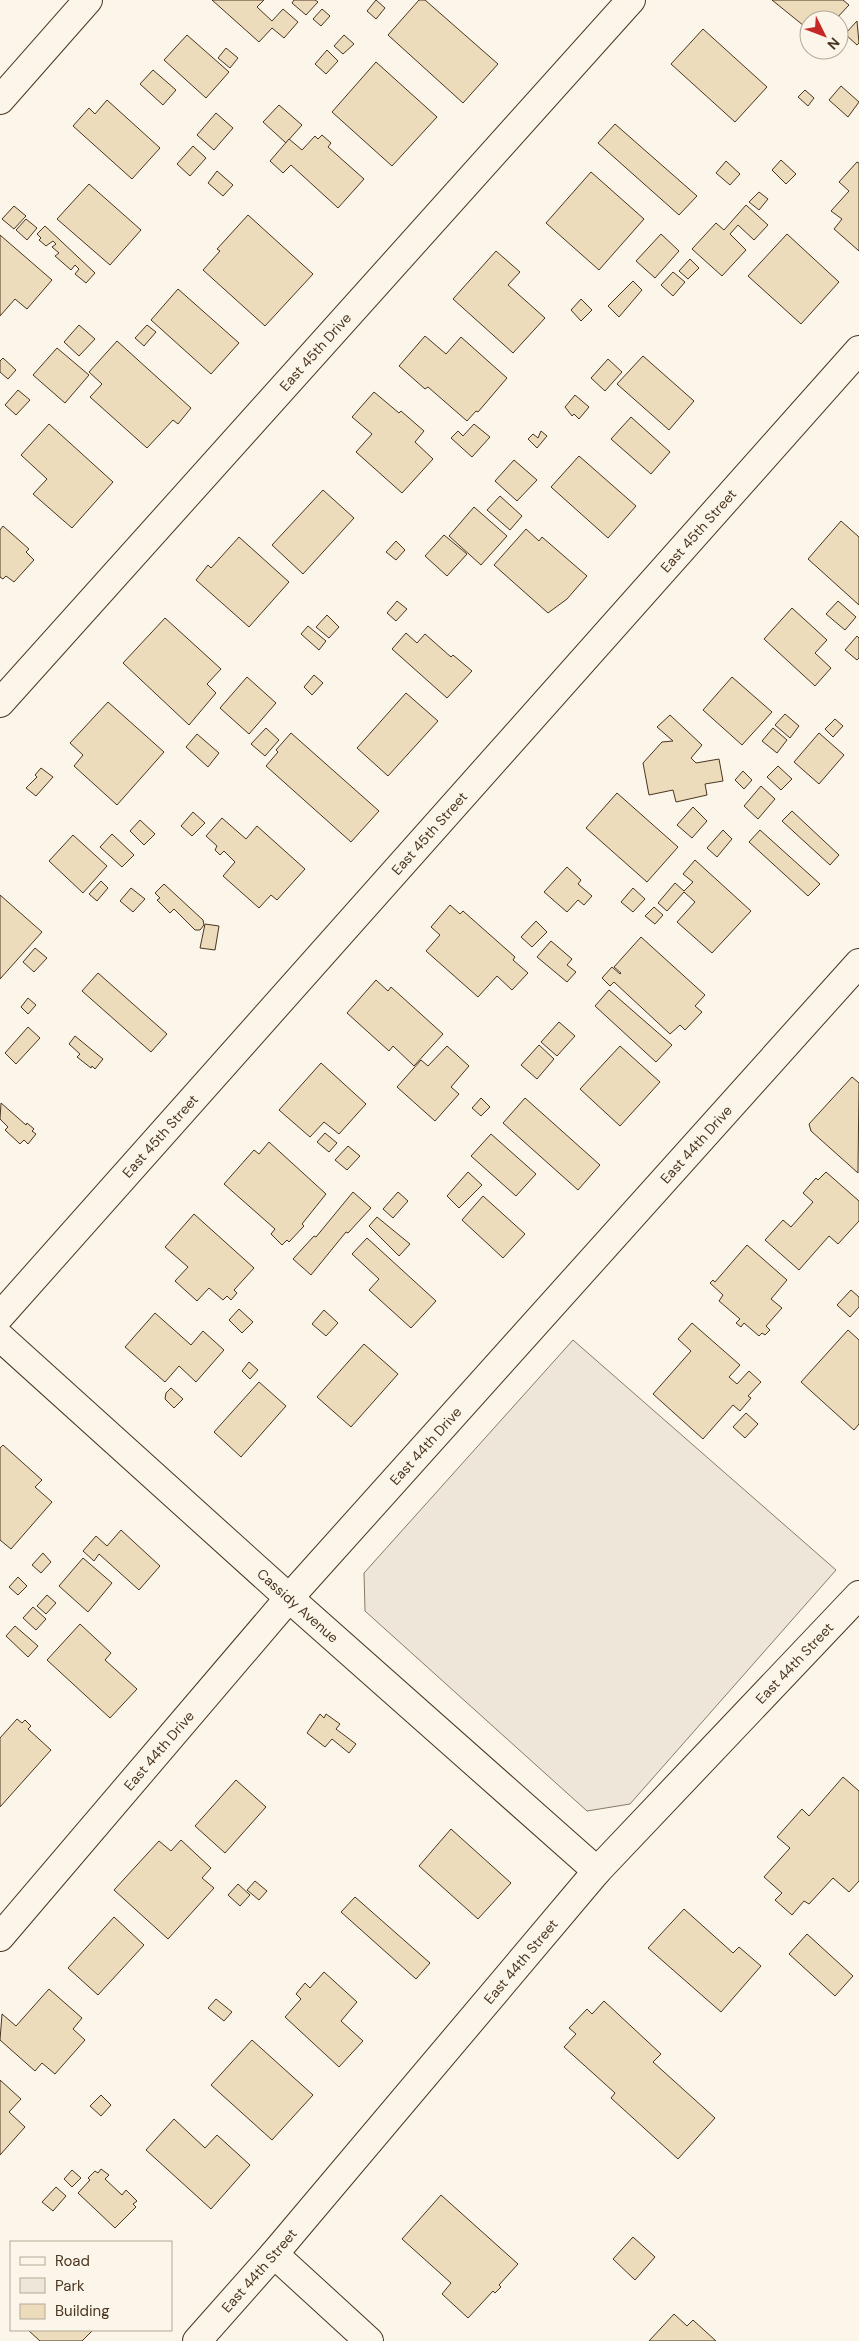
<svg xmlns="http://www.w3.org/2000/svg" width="859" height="2341" font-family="'DM Sans',sans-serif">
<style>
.green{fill:#ede6d9;stroke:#887966}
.building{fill:#ecdcbc;stroke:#4a3520}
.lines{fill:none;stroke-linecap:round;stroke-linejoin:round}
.street-casing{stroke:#4a3520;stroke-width:30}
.secondary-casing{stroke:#4a3520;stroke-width:30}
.street{stroke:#fbf6e9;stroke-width:28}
.secondary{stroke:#fbf6e9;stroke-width:28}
.labels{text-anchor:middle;stroke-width:4;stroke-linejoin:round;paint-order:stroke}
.street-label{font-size:14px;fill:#4a3520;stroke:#fbf6e9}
</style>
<rect width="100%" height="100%" fill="#fbf6e9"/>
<path class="green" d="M573,1340L836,1570L630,1804L587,1811L365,1611L364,1573Z"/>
<g class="building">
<path d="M212,0H264L257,7L272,21L283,9L298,22L284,38L272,28L259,42Z"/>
<path d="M294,0H315L318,2L306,15L292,3Z"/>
<path d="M376,0L385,8L376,19L367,11Z"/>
<path d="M419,0H425L498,64L463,103L388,35Z"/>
<path d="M772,0H843L849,5L835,20H809V30Z"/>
<path d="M322,9L330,16L321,26L313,19Z"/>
<path d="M857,21L859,43L857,45L845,34Z"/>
<path d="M703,29L767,87L735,122L671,64Z"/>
<path d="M187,35L229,72L206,98L164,60Z"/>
<path d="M344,35L354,44L343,54L334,46Z"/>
<path d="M226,48L238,58L230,68L218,58Z"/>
<path d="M327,50L338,61L326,74L315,64Z"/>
<path d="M376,62L437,117L392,166L332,112Z"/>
<path d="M153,70L176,90L163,105L140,84Z"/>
<path d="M841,86L859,102L848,117L829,100Z"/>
<path d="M805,90L814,98L808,106L798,97Z"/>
<path d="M107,100L160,148L132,179L73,126L89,108L95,114Z"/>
<path d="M279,105L302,125L286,143L263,122Z"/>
<path d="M216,113L233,128L214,150L197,135Z"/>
<path d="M615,124L697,196L679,215L598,143Z"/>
<path d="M322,135L331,143L328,147L364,179L338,208L291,165L283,173L270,161L289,139L302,150L315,136L318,139Z"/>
<path d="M193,146L206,158L190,176L177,164Z"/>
<path d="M781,160L796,174L786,184L772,170Z"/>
<path d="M726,161L740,174L730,185L716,173Z"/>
<path d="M857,162L859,163V251L834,229L842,219L831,211L849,191L839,182Z"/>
<path d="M217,171L233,185L223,196L208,183Z"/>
<path d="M591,172L644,219L599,270L546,223Z"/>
<path d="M89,184L141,230L110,265L57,219Z"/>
<path d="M759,192L768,199L759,210L749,202Z"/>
<path d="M746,205L768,225L754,240L738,225L730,234L746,250L722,276L692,249L716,223L724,230Z"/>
<path d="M14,206L26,216L14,229L2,219Z"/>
<path d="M248,215L313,274L265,326L203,270L220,251L217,249Z"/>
<path d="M26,219L37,228L27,240L16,230Z"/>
<path d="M45,226L95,273L86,283L75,274L79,269L75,265L71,270L55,256L59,253L52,247L56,244L53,241L46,246L39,240L41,238L37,234Z"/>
<path d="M661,234L679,251L655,278L636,261Z"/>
<path d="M787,234L839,282L801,324L748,276Z"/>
<path d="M0,235L52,280L27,309L15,299L0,316Z"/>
<path d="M496,251L520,272L508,285L545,318L513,353L453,299Z"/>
<path d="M690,259L699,268L688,279L679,271Z"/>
<path d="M673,272L685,282L673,296L661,285Z"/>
<path d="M633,281L642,290L619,317L608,306Z"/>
<path d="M178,289L239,343L211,374L151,320Z"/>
<path d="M581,299L592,310L581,321L571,310Z"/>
<path d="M79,325L95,339L79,356L64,342Z"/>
<path d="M147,325L156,332L144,346L135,338Z"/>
<path d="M425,336L446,354L461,337L507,378L478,412L476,411L467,421L428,387L425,389L399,366Z"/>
<path d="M117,341L191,408L178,424L173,420L147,448L90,397L102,384L89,372Z"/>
<path d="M57,348L89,375L65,403L33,375Z"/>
<path d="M643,356L694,401L669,430L617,384Z"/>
<path d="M3,358L16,370L8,379L0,372V361Z"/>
<path d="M608,359L622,372L605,391L591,378Z"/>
<path d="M18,390L30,400L16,415L5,405Z"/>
<path d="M374,392L399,413L401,411L424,431L415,442L433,459L402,493L356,452L372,434L352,417Z"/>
<path d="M575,395L589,407L579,419L574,414L572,416L565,407Z"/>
<path d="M631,417L670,452L651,474L611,439Z"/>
<path d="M49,424L113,482L72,528L33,494L47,479L21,455Z"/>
<path d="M474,424L490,437L472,457L451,438L458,431L463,436Z"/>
<path d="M541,431L547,436L537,448L528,439L533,434L538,438Z"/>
<path d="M579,456L636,506L608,538L551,487Z"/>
<path d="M514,460L537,480L517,501L495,481Z"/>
<path d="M323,490L354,518L303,574L272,545Z"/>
<path d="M500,496L522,516L510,530L487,510Z"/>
<path d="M474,507L507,536L481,565L449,536Z"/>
<path d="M841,521L859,537V605L808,559Z"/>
<path d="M3,526L29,549L26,552L34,560L14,582L6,576L3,579L0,577V530Z"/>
<path d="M526,529L539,541L542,537L587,576L567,599L548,613L494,565Z"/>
<path d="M444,535L467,554L447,576L425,556Z"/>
<path d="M239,537L289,582L249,627L196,580L208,565L211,568Z"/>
<path d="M396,541L405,550L396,560L386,552Z"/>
<path d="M397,601L407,609L396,621L387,613Z"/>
<path d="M838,601L856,617L845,630L826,614Z"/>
<path d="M792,608L827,640L815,653L831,668L815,686L764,639Z"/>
<path d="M327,615L339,627L329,638L316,627Z"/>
<path d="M165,618L221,669L207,684L216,693L189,725L123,663Z"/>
<path d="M308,626L326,641L319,650L301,634Z"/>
<path d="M406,633L417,643L425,634L451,657L453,655L472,671L447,698L392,649Z"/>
<path d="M857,636L859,638V658L857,660L845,650Z"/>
<path d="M314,675L323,683L312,695L304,687Z"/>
<path d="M247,677L276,703L249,734L220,708Z"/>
<path d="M732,677L772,712L742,745L703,710Z"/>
<path d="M406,693L438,721L388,776L357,748Z"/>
<path d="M108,702L164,752L117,805L74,766L83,755L70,743Z"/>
<path d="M785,714L799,726L790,738L775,725Z"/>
<path d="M670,715L702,745L691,758L696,763L719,759L723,781L705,784L707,795L676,802L673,790L649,795L643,763L662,742L673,741L657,727Z"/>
<path d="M835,719L843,726L833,737L825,729Z"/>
<path d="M266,728L279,740L265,756L251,744Z"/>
<path d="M773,728L787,740L777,753L762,741Z"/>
<path d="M291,733L379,811L351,842L266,766L278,752L276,750Z"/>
<path d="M819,733L844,755L819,784L794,762Z"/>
<path d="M197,734L219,753L208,767L186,747Z"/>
<path d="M778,766L792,779L781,790L767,777Z"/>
<path d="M41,768L53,777L36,796L26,788L37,777L35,775Z"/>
<path d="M743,771L752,780L744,789L735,780Z"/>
<path d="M761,786L775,799L758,819L744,806Z"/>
<path d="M617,793L678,847L647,882L586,828Z"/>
<path d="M693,807L707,821L692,838L677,825Z"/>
<path d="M792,811L839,855L830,865L782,821Z"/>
<path d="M193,812L205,823L192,836L181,826Z"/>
<path d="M222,818L246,839L257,826L305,869L277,900L271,895L259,908L223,876L235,862L224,851L220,855L215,850L217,846L206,836Z"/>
<path d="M140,820L155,834L144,845L130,831Z"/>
<path d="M723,830L732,839L717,857L707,848Z"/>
<path d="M760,830L820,884L808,896L749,842Z"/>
<path d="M112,834L134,855L122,867L100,847Z"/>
<path d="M73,835L107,866L83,893L49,861Z"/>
<path d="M695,860L751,911L712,953L677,922L695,902L684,892L667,911L658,903L675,883L684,891L693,882L683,874Z"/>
<path d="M567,867L581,880L578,884L592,896L584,905L578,900L567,912L544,892Z"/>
<path d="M101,881L108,888L97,901L89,894Z"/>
<path d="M164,884L203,920L204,925L200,930H195L174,909L170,913L157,900L160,898L155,893Z"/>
<path d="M131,888L145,899L133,912L120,901Z"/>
<path d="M633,888L645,899L633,912L621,902Z"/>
<path d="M0,895L42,932L0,979Z"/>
<path d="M450,905L460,914L463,911L515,957L513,960L528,973L512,990L497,976L478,997L426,951L440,935L431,927Z"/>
<path d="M654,907L663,915L655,924L645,916Z"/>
<path d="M536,921L547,932L532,947L521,937Z"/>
<path d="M205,924L219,926L215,950L200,948Z"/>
<path d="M641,937L705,995L695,1006L702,1012L685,1030L680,1025L670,1034L614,982L610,986L602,978L612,967L620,974L621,973L614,967Z"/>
<path d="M551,941L572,959L567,965L576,972L567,982L537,957Z"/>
<path d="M35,948L47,958L34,972L23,962Z"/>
<path d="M98,973L167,1034L151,1052L82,991Z"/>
<path d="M376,980L388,991L391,987L443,1034L414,1066L393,1046L389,1051L347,1013Z"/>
<path d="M609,990L672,1045L656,1062L595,1006Z"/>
<path d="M28,998L36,1005L28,1014L21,1007Z"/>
<path d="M559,1022L575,1036L557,1056L541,1042Z"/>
<path d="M28,1027L40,1038L16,1064L5,1053Z"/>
<path d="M75,1036L103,1059L95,1069L92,1066L91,1068L77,1057L80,1054L69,1044Z"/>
<path d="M539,1045L554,1059L537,1079L521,1065Z"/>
<path d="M447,1046L469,1066L451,1087L459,1094L435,1121L397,1087L421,1060L428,1066Z"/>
<path d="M620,1046L660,1082L620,1126L580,1089Z"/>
<path d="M321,1063L366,1104L339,1134L324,1122L310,1137L279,1110Z"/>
<path d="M852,1077L859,1083L858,1173L811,1131L809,1124Z"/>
<path d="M481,1098L490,1107L481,1116L472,1108Z"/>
<path d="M525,1098L600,1165L578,1190L503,1123Z"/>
<path d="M1,1103L26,1125L27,1123L34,1129L32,1131L36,1134L28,1144L24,1140L20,1144L5,1130L8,1127L0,1119Z"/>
<path d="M325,1133L337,1143L329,1152L317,1142Z"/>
<path d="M491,1134L536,1174L516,1196L471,1156Z"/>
<path d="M269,1142L326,1194L302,1224L304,1226L289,1242L287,1240L282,1245L271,1234L275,1229L224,1184L254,1150L259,1154Z"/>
<path d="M348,1146L360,1156L347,1170L335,1160Z"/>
<path d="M468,1172L482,1185L459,1208L447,1196Z"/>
<path d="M826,1172L859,1201V1221L838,1244L829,1236L799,1270L765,1240L783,1220L791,1227L813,1202L803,1193L816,1178L818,1180Z"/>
<path d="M353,1192L371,1208L348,1233L346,1232L311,1275L293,1259L314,1236L316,1237Z"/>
<path d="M398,1192L408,1201L393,1218L383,1209Z"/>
<path d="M483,1196L525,1234L503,1258L462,1220Z"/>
<path d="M194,1214L254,1268L234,1290L237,1293L231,1300L227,1296L223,1300L209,1288L197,1301L175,1281L188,1267L165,1247Z"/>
<path d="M377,1217L410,1244L399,1256L369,1226Z"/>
<path d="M367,1238L436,1301L411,1328L369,1290L379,1279L352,1254Z"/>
<path d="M747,1245L787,1280L771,1299L782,1308L766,1326L770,1330L765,1335L762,1333L759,1336L744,1323L741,1327L736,1323L740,1319L719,1301L723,1295L710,1283L713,1280L715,1282Z"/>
<path d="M851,1290L859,1297V1307L850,1317L837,1305Z"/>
<path d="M239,1309L253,1322L242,1333L229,1320Z"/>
<path d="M324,1310L338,1323L326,1336L312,1324Z"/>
<path d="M155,1313L191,1345L203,1331L224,1350L196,1382L179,1366L165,1382L125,1347Z"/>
<path d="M692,1323L740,1365L729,1377L737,1384L749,1371L761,1382L748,1396L751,1398L740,1411L733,1405L703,1439L653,1394L691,1351L678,1339Z"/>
<path d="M848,1330L859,1340V1424L854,1430L801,1382Z"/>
<path d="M364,1344L398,1374L351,1427L317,1397Z"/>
<path d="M249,1362L258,1370L250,1379L242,1371Z"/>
<path d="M259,1382L286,1406L241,1457L214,1432Z"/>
<path d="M171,1388L183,1399L174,1408L165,1399L166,1393Z"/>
<path d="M746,1413L758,1424L745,1438L733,1427Z"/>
<path d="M3,1445L42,1480L35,1487L52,1502L11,1549L0,1540V1448Z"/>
<path d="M121,1530L160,1566L139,1590L99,1554L94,1561L83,1551L96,1536L107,1546Z"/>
<path d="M43,1553L51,1562L41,1573L32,1565Z"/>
<path d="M83,1558L112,1583L88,1612L59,1586Z"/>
<path d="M18,1577L27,1586L18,1595L9,1587Z"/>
<path d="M47,1595L56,1603L46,1614L37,1606Z"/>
<path d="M33,1607L46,1619L36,1630L23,1618Z"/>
<path d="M80,1624L111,1653L105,1660L137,1689L110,1718L47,1660Z"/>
<path d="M15,1626L38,1646L28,1657L6,1636Z"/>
<path d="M320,1714L324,1718L326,1714L340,1724L336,1729L356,1744L349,1753L332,1739L325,1747L307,1733Z"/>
<path d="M17,1719L22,1723L25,1720L31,1726L28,1729L51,1750L0,1807V1738Z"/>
<path d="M843,1777L859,1791V1881L849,1892L833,1878L809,1904L804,1901L792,1915L775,1900L782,1893L764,1877L790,1848L777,1837L802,1809L809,1816Z"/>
<path d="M236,1780L266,1807L225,1853L195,1826Z"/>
<path d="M451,1829L511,1883L478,1919L419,1866Z"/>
<path d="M181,1840L211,1868L202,1878L214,1888L168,1939L114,1890L159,1841L171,1851Z"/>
<path d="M255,1881L267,1891L259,1900L247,1890Z"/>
<path d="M238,1884L250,1895L240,1906L228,1895Z"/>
<path d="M355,1897L430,1963L416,1979L341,1912Z"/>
<path d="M684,1909L733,1953L739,1947L761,1966L721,2012L648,1948Z"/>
<path d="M114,1917L144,1945L98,1995L68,1968Z"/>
<path d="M807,1934L853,1976L835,1996L789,1954Z"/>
<path d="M324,1972L357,2002L341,2021L363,2041L339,2067L285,2017L301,1999L296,1994L305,1983L310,1988Z"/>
<path d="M49,1989L82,2018L73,2029L85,2040L55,2074L42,2063L35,2071L0,2040L2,2014L16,2026Z"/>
<path d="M216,1999L232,2012L224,2021L208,2008Z"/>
<path d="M604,2001L661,2054L653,2062L715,2118L678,2159L611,2098L615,2093L564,2047L576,2034L569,2028L587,2009L592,2014Z"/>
<path d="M252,2040L313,2095L272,2140L211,2085Z"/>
<path d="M0,2080L21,2099L9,2112L25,2127L0,2155Z"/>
<path d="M101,2095L111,2105L101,2116L90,2106Z"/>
<path d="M174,2119L205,2148L217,2135L250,2165L211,2209L146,2150Z"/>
<path d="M101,2169L109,2175L105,2179L122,2195L126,2190L137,2201L133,2204L136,2207L115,2228L78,2193L90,2180L88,2178L95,2171L98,2173Z"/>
<path d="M72,2170L81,2178L72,2187L64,2179Z"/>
<path d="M56,2187L66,2196L53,2211L42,2202Z"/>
<path d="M441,2195L518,2264L499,2285L501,2287L495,2293L493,2291L468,2318L442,2294L451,2283L402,2239Z"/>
<path d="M633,2237L655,2257L635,2280L613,2259Z"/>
<path d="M674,2314L687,2326L693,2320L716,2341H649Z"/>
<path d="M28,2330H93L82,2341H40Z"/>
</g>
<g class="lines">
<defs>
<g id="street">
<path d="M0,100L88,0"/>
<path id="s1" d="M0,703L631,0"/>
<path id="s2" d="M0,1316L859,350"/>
<path id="s3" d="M0,1337L289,1598L597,1871"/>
<path id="s4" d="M0,1937L289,1598L859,963"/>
<path d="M274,2254L369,2341"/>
</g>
<g id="secondary">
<path id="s5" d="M197,2341L274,2254L597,1871L859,1595"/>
</g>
</defs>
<use href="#street" class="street-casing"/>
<use href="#secondary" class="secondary-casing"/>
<use href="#street" class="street"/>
<use href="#secondary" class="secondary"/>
</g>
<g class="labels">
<g class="street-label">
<text dy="5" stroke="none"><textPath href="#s1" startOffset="472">East 45th Drive</textPath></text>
<text dy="5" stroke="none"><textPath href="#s2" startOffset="1051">East 45th Street</textPath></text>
<text dy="5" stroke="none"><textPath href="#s2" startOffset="646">East 45th Street</textPath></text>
<text dy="5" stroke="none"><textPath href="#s2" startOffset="241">East 45th Street</textPath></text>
<text dy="5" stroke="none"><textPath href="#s4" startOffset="1055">East 44th Drive</textPath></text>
<text dy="5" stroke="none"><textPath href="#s4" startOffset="650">East 44th Drive</textPath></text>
<text dy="5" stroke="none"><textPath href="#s3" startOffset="401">Cassidy Avenue</textPath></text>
<text dy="5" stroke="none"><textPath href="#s5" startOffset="904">East 44th Street</textPath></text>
<text dy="5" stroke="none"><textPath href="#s4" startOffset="245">East 44th Drive</textPath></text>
<text dy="5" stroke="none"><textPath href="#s5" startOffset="499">East 44th Street</textPath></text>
<text dy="5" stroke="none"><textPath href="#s5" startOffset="94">East 44th Street</textPath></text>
</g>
</g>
<rect x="10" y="2241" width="162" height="90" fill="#fbf6e9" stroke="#b4a999"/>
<rect x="20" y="2257" width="25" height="8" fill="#fbf6e9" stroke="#b4a999"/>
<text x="55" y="2266" font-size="15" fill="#4a3520">Road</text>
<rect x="20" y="2278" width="25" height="15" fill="#ede6d9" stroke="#b4a999"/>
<text x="55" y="2291" font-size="15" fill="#4a3520">Park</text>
<rect x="20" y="2304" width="25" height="15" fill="#ecdcbc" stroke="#b4a999"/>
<text x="55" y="2316" font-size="15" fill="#4a3520">Building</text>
<g transform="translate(824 35) rotate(132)"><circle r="24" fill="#fbf6e9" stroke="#b4a999"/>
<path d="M0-4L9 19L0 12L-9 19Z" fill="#c62828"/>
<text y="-8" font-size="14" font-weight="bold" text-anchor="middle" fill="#4a3520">N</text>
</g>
</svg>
